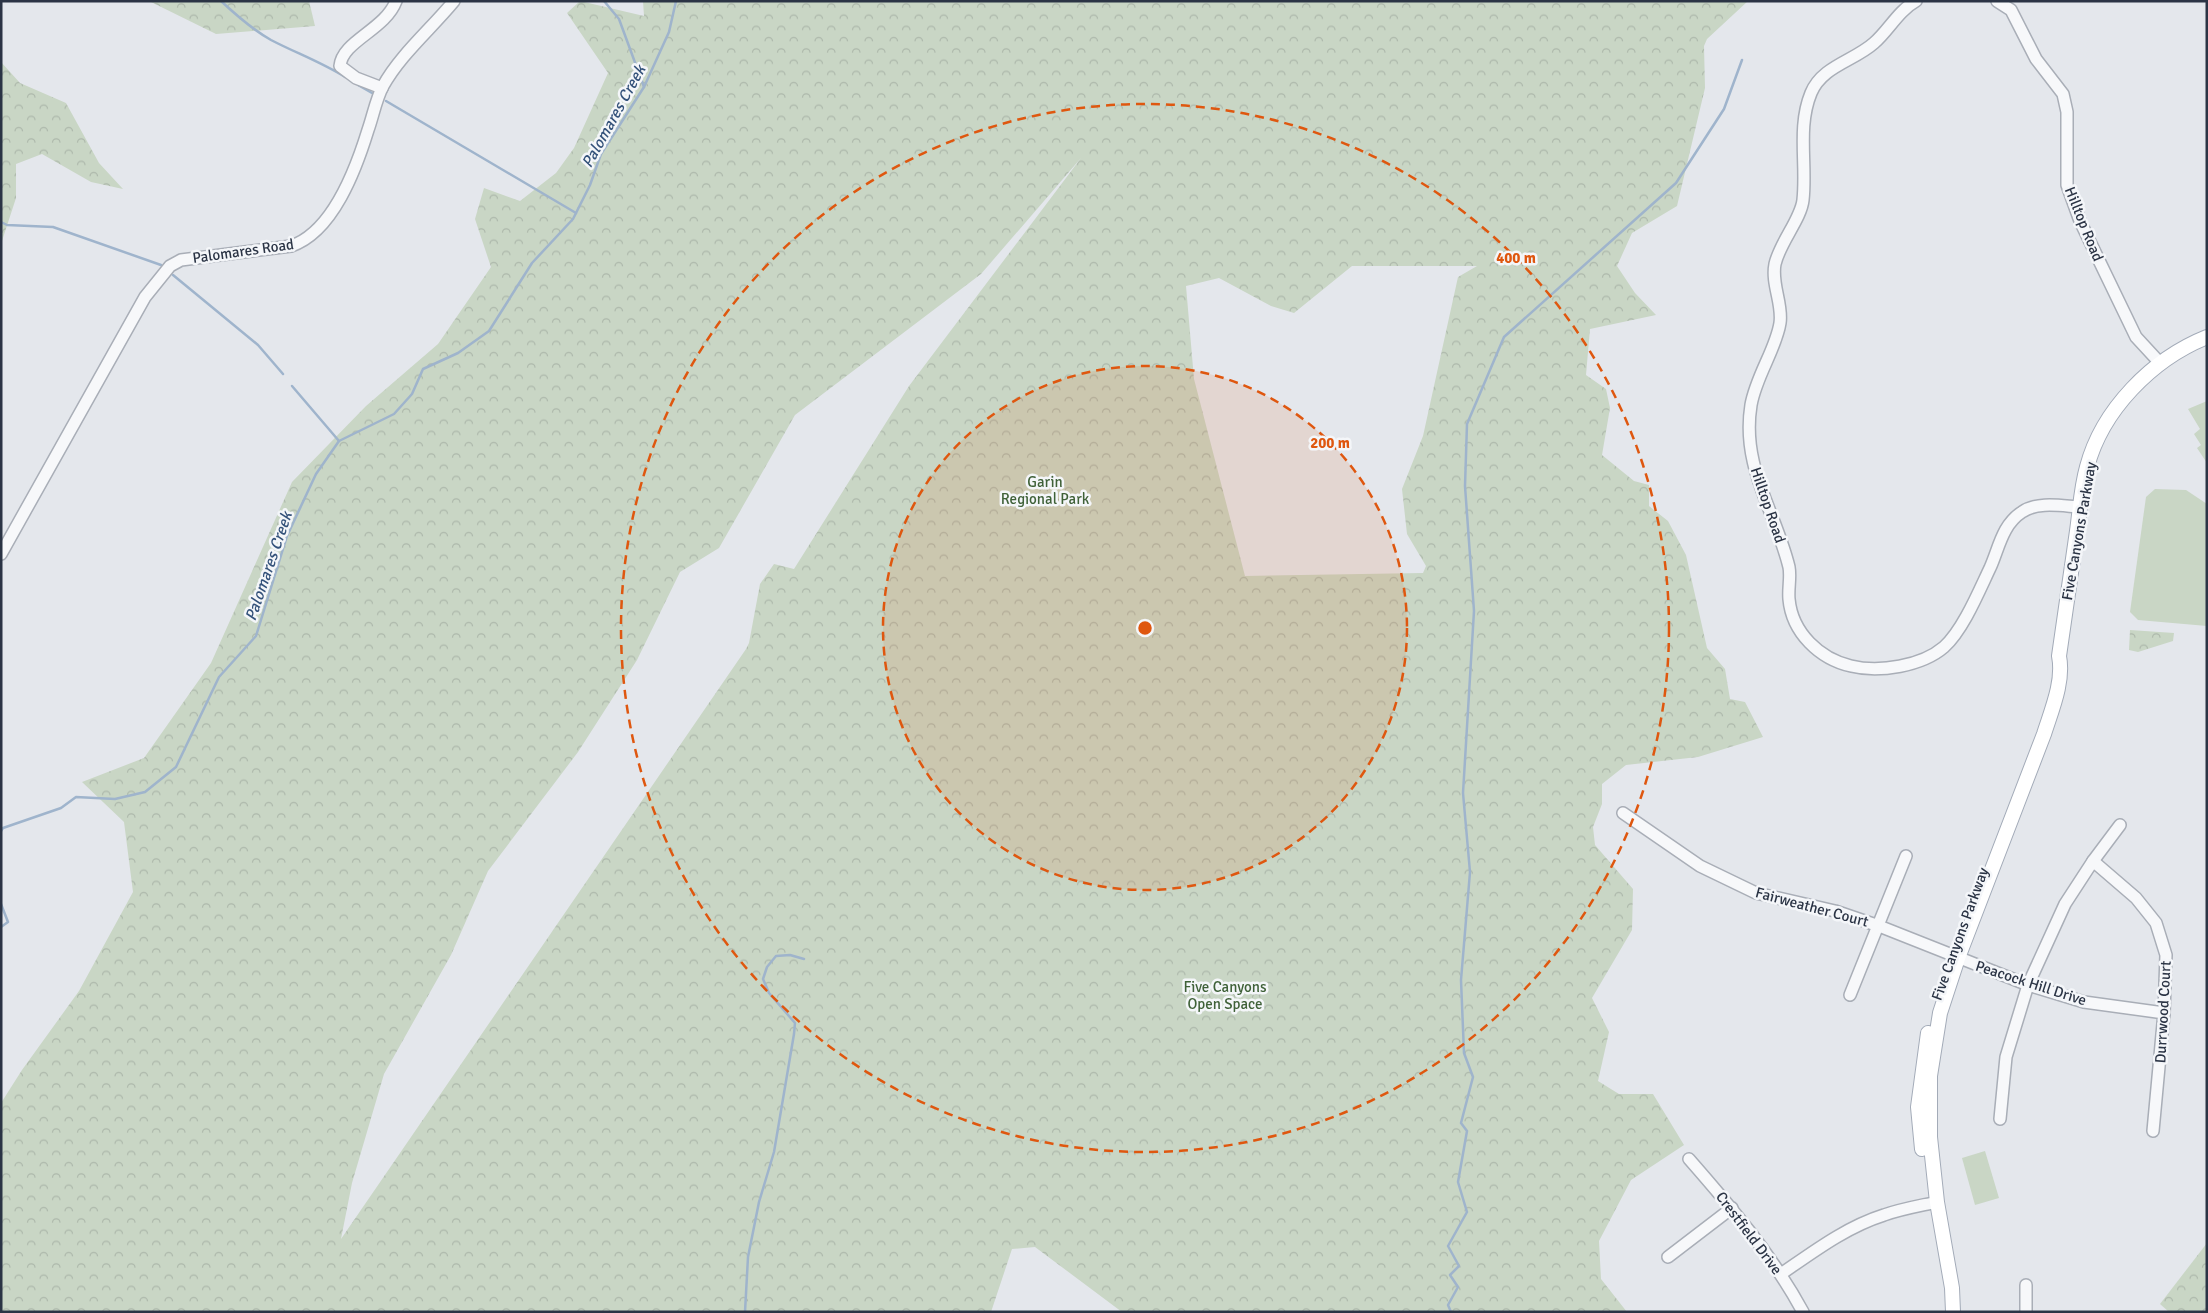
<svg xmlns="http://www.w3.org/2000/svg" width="2208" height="1313" font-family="Signika,sans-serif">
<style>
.forest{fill:url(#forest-crowns);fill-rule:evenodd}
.pitch{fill:#c9d6c5}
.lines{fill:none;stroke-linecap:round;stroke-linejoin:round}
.stream{stroke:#9fb4cc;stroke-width:2.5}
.minor-casing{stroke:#a9aeb7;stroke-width:14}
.major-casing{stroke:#a3abb8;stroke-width:16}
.minor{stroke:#f7f8fa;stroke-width:11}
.major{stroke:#fff;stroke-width:14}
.ring{fill:none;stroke:#df570f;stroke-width:2.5;stroke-dasharray:9 6}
.labels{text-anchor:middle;stroke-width:5;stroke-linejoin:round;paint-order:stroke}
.street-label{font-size:15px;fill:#2b3445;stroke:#f4f6f9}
.park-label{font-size:15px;fill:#3f6138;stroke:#f4f6f9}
.water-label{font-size:16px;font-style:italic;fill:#34527a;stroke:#f4f6f9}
.centre{fill:#df570f;stroke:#f4f6f9;stroke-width:2.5}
.ring-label{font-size:15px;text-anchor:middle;font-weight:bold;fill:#df570f;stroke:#f4f6f9;stroke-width:5;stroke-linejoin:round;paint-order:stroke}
</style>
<defs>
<pattern id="forest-crowns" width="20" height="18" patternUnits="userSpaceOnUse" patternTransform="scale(1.25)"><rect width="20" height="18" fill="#c9d6c5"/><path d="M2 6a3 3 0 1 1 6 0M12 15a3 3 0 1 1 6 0" fill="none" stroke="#adb8ab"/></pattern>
</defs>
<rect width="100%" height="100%" fill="#e4e7ec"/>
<g class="forest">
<path d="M149,1H309L315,26L216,34Z"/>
<path d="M580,1L644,16L643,1H1748L1707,39L1704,46L1705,88L1677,206L1632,233L1617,266L1635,293L1656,315L1590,329L1586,375L1606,389L1610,408L1602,455L1634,481L1649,485V506L1668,521L1686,555L1707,648L1725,669L1730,699L1745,702L1763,737L1698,757L1626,765L1602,784V804L1593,827L1595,845L1633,889L1632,930L1592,998L1609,1032L1598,1081L1619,1094H1653L1684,1145L1631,1180L1599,1241L1601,1279L1627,1312H1122L1035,1247L1012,1249L991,1312H1V1103L22,1070L79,991L133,892L124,822L82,782L144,758L211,663L292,482L366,406L438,344L491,267L475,219L484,188L520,201L556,173L574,148L608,73L567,13ZM1081,158L909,386L794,569L774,564L760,584L749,643L746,649L341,1239L352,1183L384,1074L451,955L488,871L578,752L637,660L680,572L719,548L795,415L981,274ZM1352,266H1477L1458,277L1423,436L1402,489L1407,534L1426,566L1423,573L1245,576L1194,379L1186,286L1219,278L1271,306L1294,313Z"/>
<path d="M1,62L20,83L66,103L99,163L123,189L91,182L42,154L16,164V198L1,244Z"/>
<path d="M2130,630L2174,633L2173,641L2138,652L2129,650Z"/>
<path d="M2207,1243V1312H2169L2160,1304Z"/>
</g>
<g class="pitch">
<path d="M2207,401V463L2197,448L2201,445L2194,434L2200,429L2188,409Z"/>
<path d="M2155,489L2186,490L2207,504V626L2138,620L2130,612L2146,497Z"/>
<path d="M1985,1151L1999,1198L1975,1205L1962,1158Z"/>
</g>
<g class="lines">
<g class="stream">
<path d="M221,1C236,15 253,30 271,40C296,53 321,62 345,77"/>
<path d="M604,1L619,19L644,87"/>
<path d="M358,85L372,93"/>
<path d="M386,101L576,213"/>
<path d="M1,222L7,225L53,227L161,265"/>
<path d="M173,275L258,345L283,374"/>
<path d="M292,386L339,441"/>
<path d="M1,831L3,828L61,808L76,797L115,799L145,792L176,767L219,677L256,636L287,536L316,474L339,441L394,414L412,394L423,369L458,353L489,331L532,263L573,219L590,185L601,154L644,87L669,32L676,1"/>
<path d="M1,904L8,922L1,927"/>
<path d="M745,1312L748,1257L759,1202L774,1152L794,1034L795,1023L769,993L763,979L767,967L776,956L790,955L804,959"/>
<path d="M1451,1312L1448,1305L1458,1287L1450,1275L1459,1266L1448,1246L1467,1212L1458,1182L1467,1131L1461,1123L1473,1077L1464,1053L1461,980L1470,872L1463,793L1474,611L1465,486L1467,424L1504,337L1676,183L1724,109L1742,60"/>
</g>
<defs>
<g id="minor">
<path d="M1916,1C1898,11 1889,30 1874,43C1854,61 1822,66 1811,93C1797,127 1807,164 1803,200C1801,219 1780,242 1775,264C1771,284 1783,304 1780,323C1776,349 1756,376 1751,405C1741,467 1775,510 1789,567C1791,577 1788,588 1789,599C1792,633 1820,659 1851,666C1879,673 1922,666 1944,647C1963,630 1979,591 1990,568C1999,548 2002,525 2022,512C2038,501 2062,506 2080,507"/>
<path d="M1997,1L2011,10L2036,59L2063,94L2067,112V185L2080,221L2136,337L2160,363"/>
<path d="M382,88L356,78L340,66C342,41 385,30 396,1"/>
<path d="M1,554L145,297L170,266L181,260L291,246C333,232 356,169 368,130C373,116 376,99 383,86C400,55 431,29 454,1"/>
<path d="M1623,813L1700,866L1756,893L1835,911L1879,926L2028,985L2084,1002L2164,1013"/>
<path d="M2093,861L2136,898L2156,923L2166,955L2164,1013L2153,1131"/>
<path d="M1850,995L1906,856"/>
<path d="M2000,1119L2006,1057L2028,985L2065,904L2093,861L2120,825"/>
<path d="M1689,1159C1731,1207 1772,1255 1803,1312"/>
<path d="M1668,1257L1732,1208"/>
<path d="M1781,1274C1813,1252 1846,1227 1884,1215C1901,1209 1919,1206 1937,1202"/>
<path d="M2026,1312V1285"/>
</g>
<g id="major">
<path d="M1922,1149L1918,1107L1928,1033"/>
<path d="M1953,1312L1952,1288L1937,1202L1930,1137V1076L1940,1013L1958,958L2044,734C2052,709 2064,681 2059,656C2065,614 2071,573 2077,531C2080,510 2081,488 2087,467C2102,410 2152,359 2207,337"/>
</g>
</defs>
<use href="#minor" class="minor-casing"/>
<use href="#major" class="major-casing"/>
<use href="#minor" class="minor"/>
<use href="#major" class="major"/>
</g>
<circle cx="1145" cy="628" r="262" fill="#df570f" fill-opacity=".12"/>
<g class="ring">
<circle cx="1145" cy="628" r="262"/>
<circle cx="1145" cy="628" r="524"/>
</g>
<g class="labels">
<g class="street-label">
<text transform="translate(2084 224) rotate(68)" y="5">Hilltop Road</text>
<text transform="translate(243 251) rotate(-8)" y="5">Palomares Road</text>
<text transform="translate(1768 505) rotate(71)" y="5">Hilltop Road</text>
<text transform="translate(2079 531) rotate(-80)" y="5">Five Canyons Parkway</text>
<text transform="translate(1812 907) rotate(15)" y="5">Fairweather Court</text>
<text transform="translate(1960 934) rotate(-70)" y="5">Five Canyons Parkway</text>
<text transform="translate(2031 983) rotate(18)" y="5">Peacock Hill Drive</text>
<text transform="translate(2163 1012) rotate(-87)" y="5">Durrwood Court</text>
<text transform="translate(1749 1233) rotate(53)" y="5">Crestfield Drive</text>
</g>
<g class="park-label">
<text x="1045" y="487">Garin<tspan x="1045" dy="17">Regional Park</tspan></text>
<text x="1225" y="992">Five Canyons<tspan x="1225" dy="17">Open Space</tspan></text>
</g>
<g class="water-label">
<text transform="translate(613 116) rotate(-61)" y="6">Palomares Creek</text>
<text transform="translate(268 566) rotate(-71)" y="6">Palomares Creek</text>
</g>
</g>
<circle cx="1145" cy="628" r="8" class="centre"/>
<g class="ring-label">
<text x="1516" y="263">400 m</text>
<text x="1330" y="448">200 m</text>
</g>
<rect width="2208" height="1313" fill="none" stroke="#2b3445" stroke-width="5"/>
</svg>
